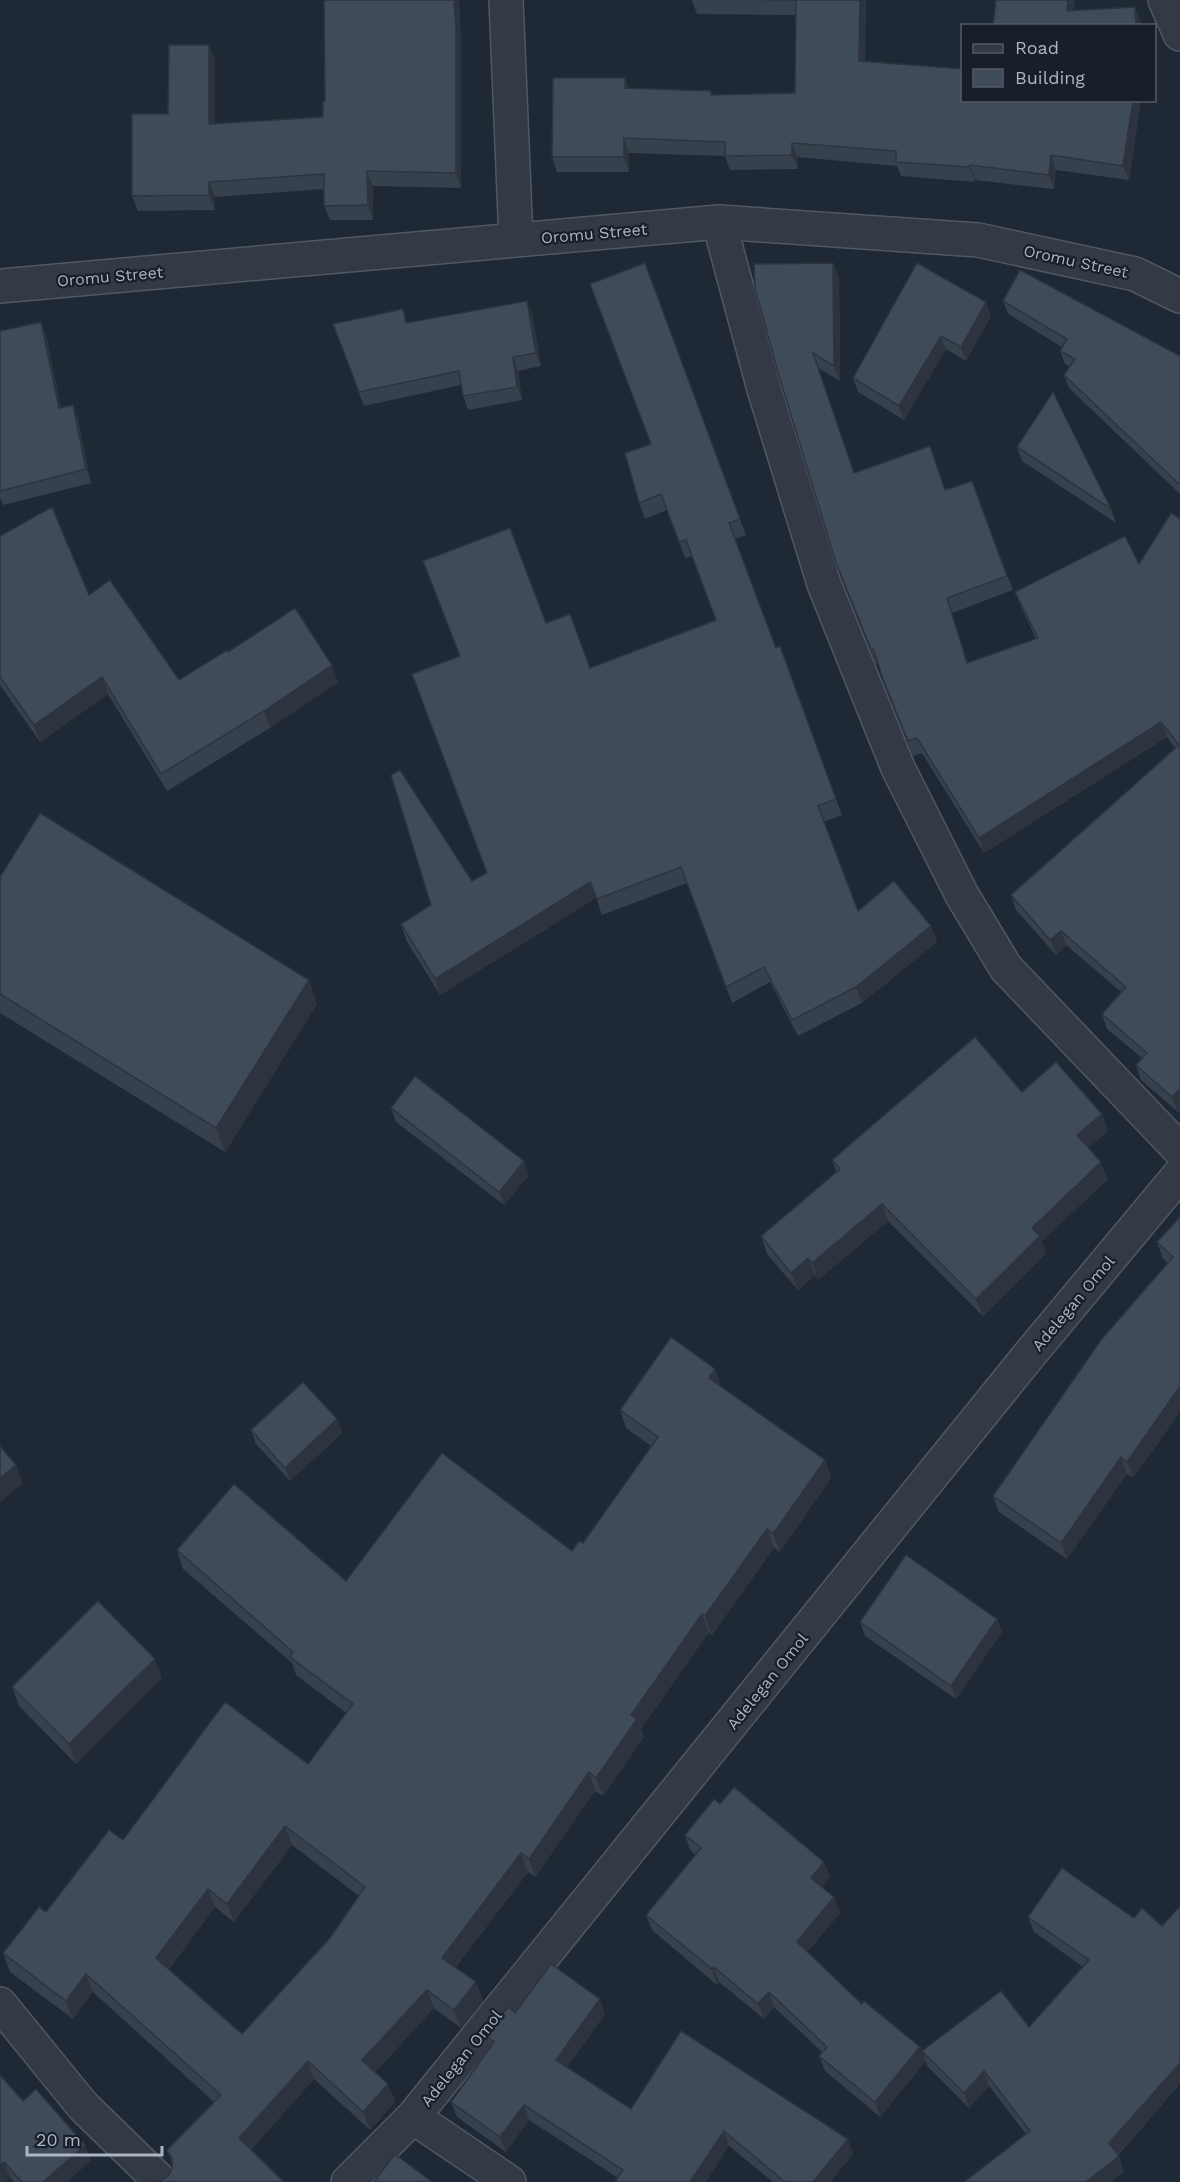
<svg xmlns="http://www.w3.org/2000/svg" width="1180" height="2182" font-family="'Work Sans',sans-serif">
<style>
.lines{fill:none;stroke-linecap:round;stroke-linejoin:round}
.minor-casing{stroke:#505864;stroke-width:36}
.minor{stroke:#333a46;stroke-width:33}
.wall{fill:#37404d;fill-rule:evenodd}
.shaded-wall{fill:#2d343f}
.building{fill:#404b5a;stroke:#2d343f;stroke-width:1.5;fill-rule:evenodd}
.labels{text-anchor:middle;stroke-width:4.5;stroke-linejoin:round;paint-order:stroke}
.street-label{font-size:16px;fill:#acb5c3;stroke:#181f2a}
</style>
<rect width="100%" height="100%" fill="#1f2835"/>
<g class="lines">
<defs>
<g id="minor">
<path d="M506,0L516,240"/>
<path d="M1165,0L1180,34"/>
<path d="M719,222L764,389L824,584L898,768L962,895L1006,968L1180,1150"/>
<path d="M0,286L719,222L978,240L1135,274L1180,296"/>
<path d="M0,2004L83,2106L161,2182"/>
<path d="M413,2117L509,2182"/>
<path d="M348,2182L413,2117L1030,1354L1180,1174"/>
</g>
</defs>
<use href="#minor" class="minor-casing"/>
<use href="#minor" class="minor"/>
</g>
<g class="wall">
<path d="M324,0H459L461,44V188L373,186V220H330L324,206V189L215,197V210L138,211L132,196L168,114L215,59V124L323,117L325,101Z"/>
<path d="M692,0H866L865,62L963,100H1141L1129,180L1056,170L1054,189L975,180V182L901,176L897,166L797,157L798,169L730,170L725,156L629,153V172H557L552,157L628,88L712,95L795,93L796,15L697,14Z"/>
<path d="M645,263L746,535L735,539L776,648L780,646L842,815L824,822L858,911L931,926L937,942L862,1003L798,1036L770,982L732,1003L687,883L602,915L596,898L440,995L406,940L401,924L472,881L487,873L546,623L590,668L716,620L692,556L685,558L667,510L645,519L639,503L650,444Z"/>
<path d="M917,263L991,316L966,361L946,349L904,420L858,392L853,378Z"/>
<path d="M754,264L839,278L840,381L818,368L854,473L945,490L972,481L1013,590L952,613L968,663L1036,639L1021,607L1015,592L1139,564L1180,519V1110L1178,1112L1141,1080L1136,1065L1142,1058L1107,1029L1102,1014L1121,992L1066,945L1056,955L1016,910L1011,895L1175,748L1167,737L984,853L922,753L913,756L888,694L878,663L876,664L842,578L836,563Z"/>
<path d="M1003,301L1180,356V494L1069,388L1064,375L1070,367L1065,364L1060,351L1062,347L1008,314Z"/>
<path d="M532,314L541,366L518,371L522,400L468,410L463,396L461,385L364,406L333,324L408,322Z"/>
<path d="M0,331L46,335L61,408L78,419L91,483L3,505L0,497Z"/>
<path d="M1017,447L1111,509L1116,523L1022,461Z"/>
<path d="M0,536L89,595L179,680L228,652L338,682L270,728L167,791L108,694L40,742L0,685Z"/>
<path d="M0,877L309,980L317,1004L225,1152L0,1013Z"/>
<path d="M1022,1092L1102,1114L1108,1131L1088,1148L1108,1179L1042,1241L1046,1253L983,1316L888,1221L818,1280L815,1275L798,1290L767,1254L761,1236L836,1172L832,1160Z"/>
<path d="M391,1108L529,1175L504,1205L396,1122Z"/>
<path d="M1180,1217V1412L1133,1478L1127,1474L1067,1559L999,1512L993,1496L1168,1263L1163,1259L1157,1242Z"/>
<path d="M722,1388L825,1460L831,1478L780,1552L774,1548L712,1635L709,1632L641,1729L644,1737L603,1796L595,1791L535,1877L528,1872L455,1968L476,1982L483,2001L461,2028L434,2008L375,2072L388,2084L395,2102L370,2130L314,2079L251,2150L159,2182L168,2176L172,2169V2164L167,2150L214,2102L93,1992L73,2019L10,1972L3,1953L123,1840L308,1764L346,1713L296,1675L292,1663L183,1569L177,1550L346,1581L572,1551L583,1543L651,1446L626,1428L620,1410ZM292,1845L359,1896L330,1938L242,2034L169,1969L215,1907L234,1922Z"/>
<path d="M337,1419L342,1433L290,1481L256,1444L251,1430Z"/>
<path d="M997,1619L1002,1632L956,1699L865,1636L860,1622Z"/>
<path d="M162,1678L76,1764L19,1706L12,1687Z"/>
<path d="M720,1804L824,1862L830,1877L822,1887L834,1897L840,1913L807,1952L862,2004L920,2047L925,2062L880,2117L825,2071L819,2056L822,2052L774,2007L764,2019L719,1982L717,1985L652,1930L646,1915L696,1855L690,1850L685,1835Z"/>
<path d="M1180,1906V2084L1118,2155L1124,2172L1026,2134L989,2086L969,2108L927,2066L922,2051L1029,2027L1083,1967L1034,1932L1028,1917L1134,1918L1162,1926Z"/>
<path d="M515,2013L605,2014L567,2067L631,2109L853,2154L830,2182H773L729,2146L618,2178L529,2120L506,2152L457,2117L451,2102L490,2047L486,2035Z"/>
<path d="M0,2075L23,2101L91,2160L67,2182H14L10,2177L5,2182H0Z"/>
</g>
<g class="shaded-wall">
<path d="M454,0H459L461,44V188L456,173Z"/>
<path d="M860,0H866L865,76L859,61Z"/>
<path d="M1068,0H1075L1072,26L1067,11Z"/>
<path d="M1135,7L1141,22V26H1136Z"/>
<path d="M209,45L215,59V139L209,124Z"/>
<path d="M625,78L630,93L625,88Z"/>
<path d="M1133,100H1141L1129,180L1123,166Z"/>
<path d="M624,138L629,153V172L624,157Z"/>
<path d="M792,143L797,157L798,169L792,155Z"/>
<path d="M1051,155L1056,170L1054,189L1049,175Z"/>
<path d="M970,165L975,180V182L969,167Z"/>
<path d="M367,171L373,186V220L368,205Z"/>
<path d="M209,182L215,197V210L209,195Z"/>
<path d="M833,263L839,278L840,381L834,366Z"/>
<path d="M527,301L532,314L541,366L536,353Z"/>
<path d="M986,302L991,316L966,361L961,347Z"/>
<path d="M41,322L46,335L64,422L59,408Z"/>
<path d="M941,336L946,349L904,420L899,406Z"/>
<path d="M513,357L518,371L522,400L517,387Z"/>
<path d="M73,405L78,419L91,483L86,469Z"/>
<path d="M947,598L952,613L973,678L967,663Z"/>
<path d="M332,665L338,682L270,728L264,711Z"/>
<path d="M102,677L108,694L40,742L34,725Z"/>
<path d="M1161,722L1167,737L984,853L979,838Z"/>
<path d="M590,882L596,898L440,995L435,979Z"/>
<path d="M931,926L937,942L862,1003L856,987Z"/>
<path d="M1061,931L1066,945L1056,955L1050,940Z"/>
<path d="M309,980L317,1004L225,1152L216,1128Z"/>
<path d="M1180,1089V1110L1178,1112L1172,1097Z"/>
<path d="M1102,1114L1108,1131L1083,1152L1077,1135Z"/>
<path d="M524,1161L529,1175L504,1205L499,1192Z"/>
<path d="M1101,1162L1108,1179L1042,1241L1046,1253L983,1316L976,1299L1032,1228Z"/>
<path d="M882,1204L888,1221L818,1280L812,1263Z"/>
<path d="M808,1258L815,1275L798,1290L791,1273Z"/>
<path d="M715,1369L722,1388L709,1378Z"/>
<path d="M1179,1388L1180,1390V1412L1133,1478L1127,1462Z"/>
<path d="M337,1419L342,1433L290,1481L285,1468Z"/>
<path d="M1121,1457L1127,1474L1067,1559L1061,1543Z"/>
<path d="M825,1460L831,1478L780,1552L773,1534Z"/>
<path d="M16,1465L23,1483L0,1503V1478Z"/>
<path d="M767,1529L774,1548L712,1635L705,1616Z"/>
<path d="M702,1614L709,1632L641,1729L644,1737L603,1796L596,1778L631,1715Z"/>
<path d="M997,1619L1002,1632L956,1699L951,1686Z"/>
<path d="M155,1659L162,1678L76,1764L69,1744Z"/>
<path d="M589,1772L595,1791L535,1877L529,1859Z"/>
<path d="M285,1826L292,1845L234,1922L227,1904Z"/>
<path d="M521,1853L528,1872L448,1976L442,1958Z"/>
<path d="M824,1862L830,1877L817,1893L811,1878Z"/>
<path d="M208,1889L215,1907L163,1976L156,1958Z"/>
<path d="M834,1897L840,1913L802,1957L797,1942Z"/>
<path d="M714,1967L719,1982L717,1985L712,1969Z"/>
<path d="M86,1974L93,1992L73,2019L66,2001Z"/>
<path d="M476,1982L483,2001L461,2028L454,2010Z"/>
<path d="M427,1990L434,2008L369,2079L362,2060Z"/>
<path d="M769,1992L774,2007L764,2019L758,2004Z"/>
<path d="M600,1999L605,2014L561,2075L556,2060Z"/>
<path d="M920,2047L925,2062L880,2117L875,2102Z"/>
<path d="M308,2061L314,2079L245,2157L239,2138Z"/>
<path d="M1180,2063V2084L1114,2158L1109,2143Z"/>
<path d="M984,2071L989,2086L969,2108L964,2093Z"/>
<path d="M388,2084L395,2102L370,2130L363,2112Z"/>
<path d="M524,2105L529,2120L506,2152L500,2137Z"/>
<path d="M724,2131L729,2146L706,2182H690Z"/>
<path d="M848,2139L853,2154L830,2182H813Z"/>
<path d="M85,2145L91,2160L67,2182H43Z"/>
<path d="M1119,2156L1124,2172L1111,2182H1086Z"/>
<path d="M4,2162L10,2177L5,2182H0V2165Z"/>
</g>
<g class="building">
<path d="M324,0H454L456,29V173L367,171L368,205L324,206V174L209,182V195L132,196V114H168L169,45H209V124L323,117V101H325Z"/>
<path d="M763,0H860L859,61L963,69V100H1133L1123,166L1051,155L1049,175L970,165L969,167L896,162V151L792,143V155L725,156V142L624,138V157H552L553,78H625V88L711,91V95L795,93L796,0Z"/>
<path d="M996,0H1068L1067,11L1135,7L1136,26H993Z"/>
<path d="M645,263L740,519L729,523L776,648L780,646L836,799L818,806L858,911L894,881L931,926L856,987L792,1020L764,967L726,987L681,867L597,899L590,882L435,979L401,924L431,905L391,775L400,770L472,881L487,873L412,674L460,656L423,561L510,528L546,623L570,614L590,668L716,620L686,540L679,542L661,494L639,503L625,453L651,444L590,284Z"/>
<path d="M833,263L834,366L813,353L854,473L930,446L945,490L972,481L1007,576L947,598L967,663L1038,638L1015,592L1125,536L1139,564L1171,513L1180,519V1089L1172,1097L1136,1065L1147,1053L1102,1014L1126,987L1061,931L1050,940L1011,895L1179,745L1161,722L979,838L917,738L908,741L883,679L873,648L871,649L836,563L777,369L755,288L754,264Z"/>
<path d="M917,263L986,302L961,347L941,336L899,406L853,378Z"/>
<path d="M1020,270L1180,356V485L1064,375L1075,359L1060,351L1067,339L1003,301Z"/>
<path d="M527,301L536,353L513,357L517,387L463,396L459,371L359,392L333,324L403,309L406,323Z"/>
<path d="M41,322L59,408L73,405L86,469L0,491V331Z"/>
<path d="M1053,392L1111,509L1017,447Z"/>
<path d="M52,507L89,595L110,580L179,680L227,650L228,652L295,608L332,665L264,711L161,774L102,677L34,725L0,677V536Z"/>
<path d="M40,813L309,980L216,1128L0,994V877Z"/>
<path d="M975,1037L1022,1092L1056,1062L1102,1114L1077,1135L1101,1162L1032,1228L1040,1236L976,1299L882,1204L812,1263L808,1258L791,1273L761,1236L840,1169L832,1160Z"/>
<path d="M415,1076L524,1161L499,1192L391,1108Z"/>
<path d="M1180,1217V1389L1179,1388L1127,1462L1121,1457L1061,1543L993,1496L1101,1340L1173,1257L1157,1242Z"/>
<path d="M671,1337L715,1369L709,1378L825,1460L773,1534L767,1529L705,1616L702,1614L631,1715L637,1719L596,1778L589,1772L529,1859L521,1853L442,1958L476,1982L454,2010L427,1990L362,2060L388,2084L363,2112L308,2061L239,2138L284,2182H143L146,2180L159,2182L168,2176L172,2169V2159L167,2150L221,2095L86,1974L66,2001L3,1953L39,1907L46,1912L109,1830L123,1840L225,1702L308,1764L353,1704L290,1657L293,1652L177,1550L234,1484L346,1581L442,1453L572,1551L579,1541L583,1543L658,1437L620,1410ZM285,1826L365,1887L330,1938L242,2034L156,1958L208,1889L227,1904Z"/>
<path d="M303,1382L337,1419L285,1468L251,1430Z"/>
<path d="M0,1446L16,1465L0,1478Z"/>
<path d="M906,1555L997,1619L951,1686L860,1622Z"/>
<path d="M98,1601L155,1659L69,1744L12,1687Z"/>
<path d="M734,1787L824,1862L811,1878L834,1897L797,1942L862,2004L864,2001L920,2047L875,2102L819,2056L827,2047L769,1992L758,2004L714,1967L712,1969L646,1915L701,1848L685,1835L714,1799L720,1804Z"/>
<path d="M1062,1868L1134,1918L1142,1908L1162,1926L1180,1906V2063L1109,2143L1119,2156L1086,2182H964L1030,2131L984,2071L964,2093L922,2051L1001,1991L1029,2027L1089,1960L1028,1917Z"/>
<path d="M551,1964L600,1999L556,2060L631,2109L681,2031L848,2139L813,2182H785L724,2131L690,2182H615L623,2170L524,2105L500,2137L451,2102L494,2042L486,2035L508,2007L515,2013Z"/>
<path d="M0,2075L23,2101L36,2089L85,2145L43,2182H22L4,2162L0,2165Z"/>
<path d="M395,2154L432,2182H374Z"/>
</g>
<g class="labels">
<g class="street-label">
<text transform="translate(594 233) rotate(-5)" y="6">Oromu Street</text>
<text transform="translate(1076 261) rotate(12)" y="6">Oromu Street</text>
<text transform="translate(110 276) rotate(-5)" y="6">Oromu Street</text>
<text transform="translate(1073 1303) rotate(-50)" y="6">Adelegan Omol</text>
<text transform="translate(767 1681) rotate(-51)" y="6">Adelegan Omol</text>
<text transform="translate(461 2058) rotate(-51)" y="6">Adelegan Omol</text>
</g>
</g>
<rect x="961" y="24" width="195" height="78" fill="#181f2a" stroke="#535b67" stroke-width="1.5"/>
<rect x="973" y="44" width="30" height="9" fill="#333a46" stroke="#535b67" stroke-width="1.5"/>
<text x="1015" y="54" font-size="18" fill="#acb5c3">Road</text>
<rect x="973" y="69" width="30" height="18" fill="#404b5a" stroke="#535b67" stroke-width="1.5"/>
<text x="1015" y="84" font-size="18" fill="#acb5c3">Building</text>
<path d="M27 2146v9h135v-9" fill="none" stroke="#acb5c3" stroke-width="3"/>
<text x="36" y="2146" font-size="18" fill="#acb5c3" stroke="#181f2a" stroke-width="4.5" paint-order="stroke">20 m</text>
</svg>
